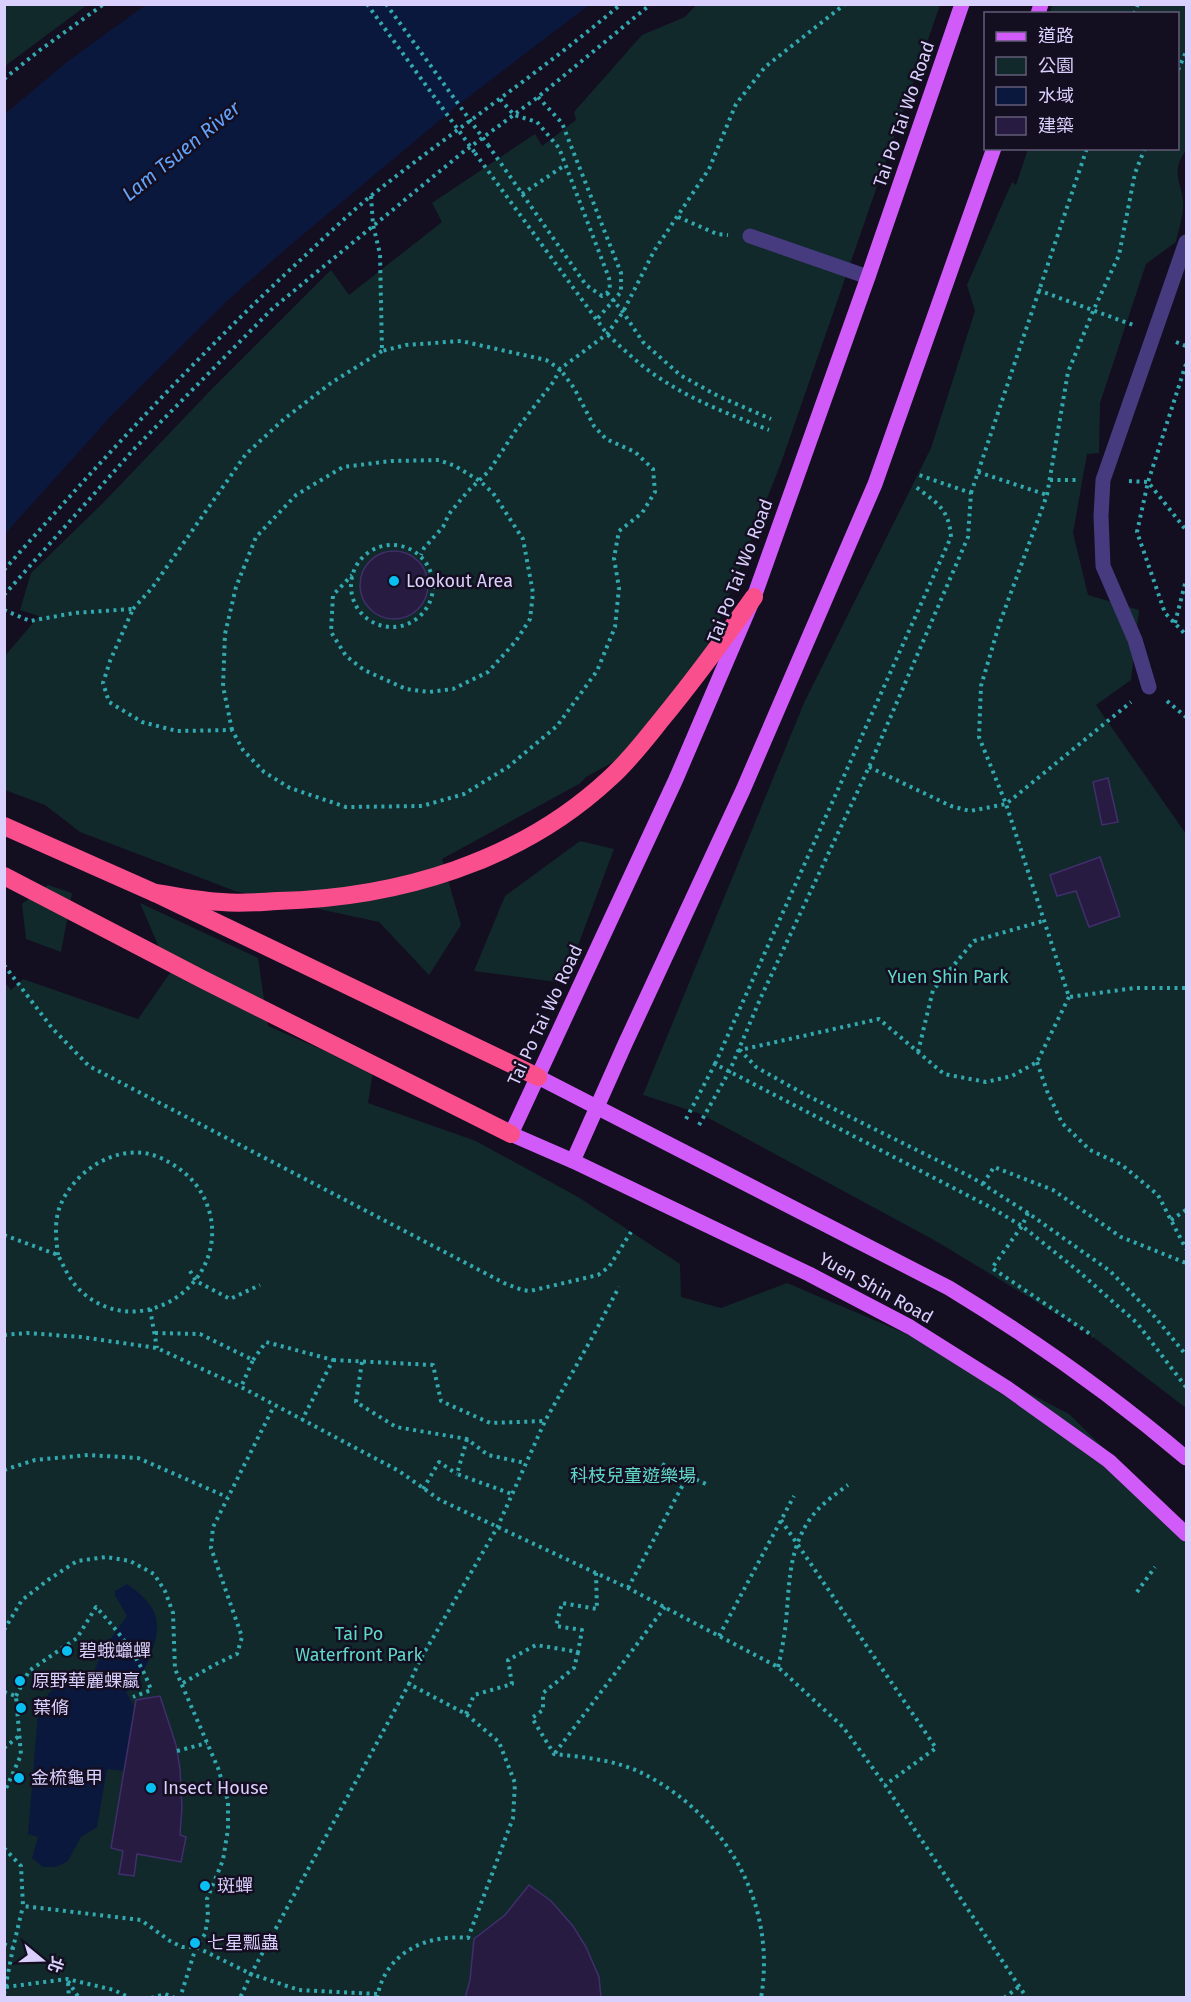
<svg xmlns="http://www.w3.org/2000/svg" width="1191" height="2002" font-family="'Fira Sans','Noto Sans TC',sans-serif">
<style>
.green{fill:#11292b}
.water{fill:#0b183d}
.building{fill:#271b41;stroke:#412e6c;stroke-width:1.5}
.lines{fill:none;stroke-linecap:round;stroke-linejoin:round}
.path{stroke:#32a8af;stroke-width:4;stroke-dasharray:3 4.5;stroke-linecap:butt}
.minor{stroke:#453b7e;stroke-width:15}
.major{stroke:#d05bf9;stroke-width:15}
.highway{stroke:#f94f8d;stroke-width:18}
.path-bridge{stroke:#32a8af;stroke-width:4;stroke-dasharray:3 4.5;stroke-linecap:butt}
.poi-dot{fill:#09bff1;stroke:#140e21;stroke-width:2}
.labels{text-anchor:middle;stroke-width:5;stroke-linejoin:round;paint-order:stroke}
.street-label{font-size:18px;fill:#dad0fd;stroke:#140e21}
.poi-label{font-size:18px;fill:#dad0fd;stroke:#140e21;text-anchor:start}
.park-label{font-size:18px;fill:#5fdaca;stroke:#140e21}
.water-label{font-size:20px;font-style:italic;fill:#62a2f9;stroke:#140e21}
</style>
<rect width="100%" height="100%" fill="#140e21"/>
<g class="green">
<path d="M5,4H87V5L5,66Z"/>
<path d="M696,5H940L781,463L705,656L682,687L617,760L586,777L579,784L442,859L461,925L429,975L379,922L235,891L80,832L45,805L5,790L4,657L39,616L20,610L31,573L103,503L208,393L331,270L349,295L442,222L432,203L535,134L542,146L576,120L574,112L642,35L685,17Z"/>
<path d="M1052,5H1186V150C1168,175 1185,185 1183,209C1182,220 1178,232 1176,242L1146,264L1100,403L1099,453L1087,454L1073,533L1088,595L1139,610L1131,680L1096,705L1186,834V1408L1088,1333L934,1240L701,1114L643,1095L804,703L931,448L975,311L967,285L1012,182L1016,185L1028,149L1178,148V14L1050,13Z"/>
<path d="M580,841L614,849L564,983L474,971L505,896Z"/>
<path d="M48,885L72,893L61,952L26,939L22,904Z"/>
<path d="M140,903L258,958L268,1026L373,1072L368,1103L476,1141L578,1197L680,1264L681,1297L721,1308L787,1283L956,1355L1069,1414L1186,1529V1997L5,1998V986L6,984L11,990L23,979L138,1019L170,973Z"/>
</g>
<g class="water">
<path d="M147,4L589,5L458,105L288,247L228,300L111,416L5,534V114L68,61Z"/>
<path d="M127,1584C154,1603 164,1618 152,1651C149,1661 146,1668 139,1675L142,1684L126,1692L134,1706L124,1771L107,1769L97,1827L81,1837L68,1861L56,1867H43L32,1858L38,1837L28,1834L38,1713L49,1693L64,1682L85,1681L92,1676L104,1648L127,1616L115,1595V1591Z"/>
</g>
<g class="building">
<circle cx="394" cy="585" r="34"/>
<path d="M1108,778L1118,822L1102,825L1093,782Z"/>
<path d="M1100,857L1120,916L1089,927L1076,891L1057,896L1050,875Z"/>
<path d="M160,1696L176,1745L180,1769L182,1807L180,1835L186,1837L181,1862L137,1854L134,1876L119,1874L123,1851L111,1848L136,1700Z"/>
<path d="M529,1885L551,1901L573,1926L586,1947L599,1977L601,1998H465L470,1980L474,1939L505,1915Z"/>
</g>
<g class="lines">
<g class="path">
<path d="M1134,14L1138,4"/>
<path d="M1178,70L1186,52"/>
<path d="M4,79L40,50L104,4"/>
<path d="M538,97L562,123L621,273V292L597,319"/>
<path d="M488,145L586,285L602,296L607,293L610,289L609,278L559,148L537,122L514,115L500,99"/>
<path d="M1145,148L1135,173L1119,255L1094,309L1068,372L1047,495L999,625L981,686L979,737L1006,804L1069,997L1135,988H1186"/>
<path d="M475,153L607,334C625,351 643,368 664,381C696,402 734,416 769,430"/>
<path d="M522,194L565,165"/>
<path d="M371,196L373,225L380,254L382,351L406,345L461,341L546,360L560,369L607,334L623,312L654,251L709,169L736,104L765,67L845,4"/>
<path d="M678,217L717,234L728,235"/>
<path d="M1038,290L1133,325"/>
<path d="M607,293L623,312L643,342L680,375L718,396L771,419"/>
<path d="M1176,342L1186,346"/>
<path d="M1186,364L1148,482L1137,532L1165,613L1186,635"/>
<path d="M978,472L1047,495"/>
<path d="M1050,480H1080"/>
<path d="M1129,481L1148,482L1186,530"/>
<path d="M971,493L1087,148"/>
<circle cx="392" cy="586" r="41"/>
<path d="M4,570C97,465 192,361 295,265C320,242 345,217 372,195C454,130 541,72 621,4"/>
<path d="M4,595L135,448L273,308L462,153L538,97L651,4"/>
<path d="M133,609L152,588L246,454L284,419L331,383L382,351"/>
<path d="M4,610L30,621L74,613L133,609L110,661L103,683L109,702L142,722L177,731L232,730L243,750L264,772L290,788L346,807L422,806L464,794L508,767L557,726L597,671L615,627L619,588L614,558L619,531L642,513L655,492L653,469L635,452L606,439L594,426L574,388L560,369L554,381L516,430L489,471L468,491L449,514L443,527L424,548L421,555"/>
<path d="M1175,623L1186,580"/>
<path d="M1167,701L1186,717"/>
<path d="M232,730L223,686L225,634L236,587L256,537L296,495L343,467L391,461L439,460L455,466L480,481L493,493L523,539L533,593L530,619L516,641L488,672L453,689L429,692L406,689L364,670L346,656L331,632L333,595L352,575"/>
<path d="M869,767L951,806L970,811L1006,804L1131,702"/>
<path d="M4,965L52,1028L89,1066L504,1283L522,1290L530,1291L598,1275L609,1267L631,1232"/>
<path d="M1069,997L1037,1062L1012,1076L986,1082L944,1074L879,1019L740,1050L756,1067L804,1094L973,1178L1028,1213L1110,1271L1155,1317L1186,1355"/>
<path d="M918,1052L933,990L974,941L1043,921"/>
<path d="M1037,1062L1047,1091L1062,1123L1090,1150L1122,1165L1158,1195L1186,1249"/>
<path d="M715,1064L951,537C949,509 937,503 916,487"/>
<path d="M686,1119L715,1064L990,1207L1022,1226L1077,1270L1137,1323L1186,1387"/>
<path d="M699,1125L730,1070L761,997L869,767L968,537L971,493L919,475"/>
<path d="M983,1184L994,1167L1053,1190L1121,1237L1186,1263"/>
<path d="M1028,1213L1022,1226L992,1268L1093,1336"/>
<path d="M1171,1220L1186,1210"/>
<path d="M4,1235L58,1255C65,1269 71,1283 83,1293C140,1342 227,1286 210,1214C203,1187 186,1170 161,1158C121,1140 75,1169 60,1206C54,1222 56,1239 58,1255"/>
<path d="M190,1271L196,1281L230,1299L260,1285"/>
<path d="M150,1309L157,1348"/>
<path d="M155,1333L200,1334L253,1360L241,1387"/>
<path d="M4,1335L27,1333L81,1337L157,1348L241,1387L399,1471L440,1500L628,1588L778,1667L843,1727L885,1785L1027,1998"/>
<path d="M253,1360L266,1342L333,1360L302,1420"/>
<path d="M333,1360L433,1365L441,1401L490,1423L545,1421"/>
<path d="M362,1362L356,1402L396,1427L467,1439L488,1455L525,1463"/>
<path d="M467,1439L457,1474L512,1494"/>
<path d="M662,1464L706,1484"/>
<path d="M4,1470L35,1460L88,1455L138,1458L227,1497"/>
<path d="M423,1489L439,1462L457,1474"/>
<path d="M781,1520L936,1748L885,1785"/>
<path d="M628,1588L694,1464"/>
<path d="M1137,1592L1155,1567"/>
<path d="M4,1630L22,1600L48,1580L77,1561L106,1557L130,1561L154,1574L165,1591L173,1613L175,1669L218,1768L228,1801V1829L223,1860L207,1899L208,1917L205,1934L196,1947L180,1998"/>
<path d="M719,1636L794,1496"/>
<path d="M578,1652L574,1668L543,1693V1710L532,1718L554,1754C583,1757 617,1760 644,1774C727,1817 777,1904 761,1998"/>
<path d="M778,1667C781,1655 783,1643 785,1630C790,1591 786,1554 810,1519C820,1505 834,1495 848,1485"/>
<path d="M183,1683L214,1665L237,1654L242,1637L211,1548L213,1527L274,1406"/>
<path d="M4,1692L16,1696L21,1755L4,1793"/>
<path d="M16,1696L29,1671L77,1638L96,1607C118,1631 140,1658 151,1690L133,1697"/>
<path d="M466,1714L474,1695L512,1684L508,1660L536,1645L578,1652L582,1630L556,1626L562,1603L597,1609L596,1573"/>
<path d="M4,1748L19,1736"/>
<path d="M177,1751L207,1743"/>
<path d="M555,1753L665,1607"/>
<path d="M4,1848L21,1866L23,1906L141,1920L170,1941L182,1947H196L251,1974L240,1998"/>
<path d="M4,1944L13,1948"/>
<path d="M68,1981L79,1998"/>
<path d="M68,1983L69,1998"/>
<path d="M6,1987L67,1979L114,1990L130,1998"/>
<path d="M4,1994L13,1948L23,1906"/>
<path d="M377,1994L299,1990L251,1974L409,1684"/>
<path d="M151,1998L165,1994L175,1998"/>
<path d="M377,1998C385,1952 427,1934 468,1938L513,1818L515,1783L499,1742L466,1714L409,1684L420,1660L497,1528L545,1421L593,1336L619,1287"/>
<path d="M1004,1998L1020,1986"/>
</g>
<g class="minor">
<path d="M750,236L868,277"/>
<path d="M1149,687L1135,640L1103,566L1101,516L1103,480L1186,242"/>
</g>
<g class="major">
<path d="M962,4L868,277L754,597L676,779L511,1134L573,1161L809,1274L910,1327L1007,1388L1109,1461L1186,1534"/>
<path d="M1038,14L1041,4"/>
<path d="M538,1077L949,1288C1033,1339 1112,1395 1186,1458"/>
<path d="M573,1161L625,1044L743,790L875,484L994,148"/>
</g>
<g class="highway">
<path d="M4,826L155,893L538,1077"/>
<path d="M4,876L202,979L511,1134"/>
<path d="M155,893C177,896 200,901 222,902C240,904 259,902 277,901C398,898 520,862 610,778C629,761 645,740 661,720C694,680 724,639 754,597"/>
</g>
<g class="path-bridge">
<path d="M367,4L475,153"/>
<path d="M386,4L488,145"/>
</g>
</g>
<g class="poi-dot">
<circle cx="394" cy="581" r="6"/>
<circle cx="67" cy="1651" r="6"/>
<circle cx="20" cy="1681" r="6"/>
<circle cx="21" cy="1708" r="6"/>
<circle cx="19" cy="1778" r="6"/>
<circle cx="151" cy="1788" r="6"/>
<circle cx="205" cy="1886" r="6"/>
<circle cx="195" cy="1943" r="6"/>
</g>
<g class="labels">
<g class="street-label">
<text transform="translate(904 114) rotate(-71)" y="6">Tai Po Tai Wo Road</text>
<text transform="translate(740 571) rotate(-69)" y="6">Tai Po Tai Wo Road</text>
<text transform="translate(545 1015) rotate(-65)" y="6">Tai Po Tai Wo Road</text>
<text transform="translate(876 1288) rotate(29)" y="6">Yuen Shin Road</text>
</g>
<g class="poi-label">
<text x="406" y="587">Lookout Area</text>
<text x="79" y="1657">碧蛾蠟蟬</text>
<text x="32" y="1687">原野華麗蜾蠃</text>
<text x="33" y="1714">葉脩</text>
<text x="31" y="1784">金梳龜甲</text>
<text x="163" y="1794">Insect House</text>
<text x="217" y="1892">斑蟬</text>
<text x="207" y="1949">七星瓢蟲</text>
</g>
<g class="park-label">
<text x="948" y="983">Yuen Shin Park</text>
<text x="633" y="1482">科枝兒童遊樂場</text>
<text x="359" y="1640">Tai Po<tspan x="359" dy="21">Waterfront Park</tspan></text>
</g>
<g class="water-label">
<text transform="translate(181 151) rotate(-39)" y="7">Lam Tsuen River</text>
</g>
</g>
<rect width="1191" height="2002" fill="none" stroke="#dad0fd" stroke-width="12"/>
<rect x="984" y="12" width="195" height="138" fill="#140e21" stroke="#635c79" stroke-width="1.5"/>
<rect x="996" y="32" width="30" height="9" fill="#d05bf9" stroke="#635c79" stroke-width="1.5"/>
<text x="1038" y="42" font-size="18" fill="#dad0fd">道路</text>
<rect x="996" y="57" width="30" height="18" fill="#11292b" stroke="#635c79" stroke-width="1.5"/>
<text x="1038" y="72" font-size="18" fill="#dad0fd">公園</text>
<rect x="996" y="87" width="30" height="18" fill="#0b183d" stroke="#635c79" stroke-width="1.5"/>
<text x="1038" y="102" font-size="18" fill="#dad0fd">水域</text>
<rect x="996" y="117" width="30" height="18" fill="#271b41" stroke="#635c79" stroke-width="1.5"/>
<text x="1038" y="132" font-size="18" fill="#dad0fd">建築</text>
<g transform="translate(42 1960) rotate(109)" stroke="#140e21" stroke-width="4.5" paint-order="stroke">
<path d="M0-4.5L10 22L0 15L-10 22Z" fill="#dad0fd"/>
<text y="-9" font-size="16" font-weight="bold" text-anchor="middle" fill="#dad0fd">北</text>
</g>
</svg>
